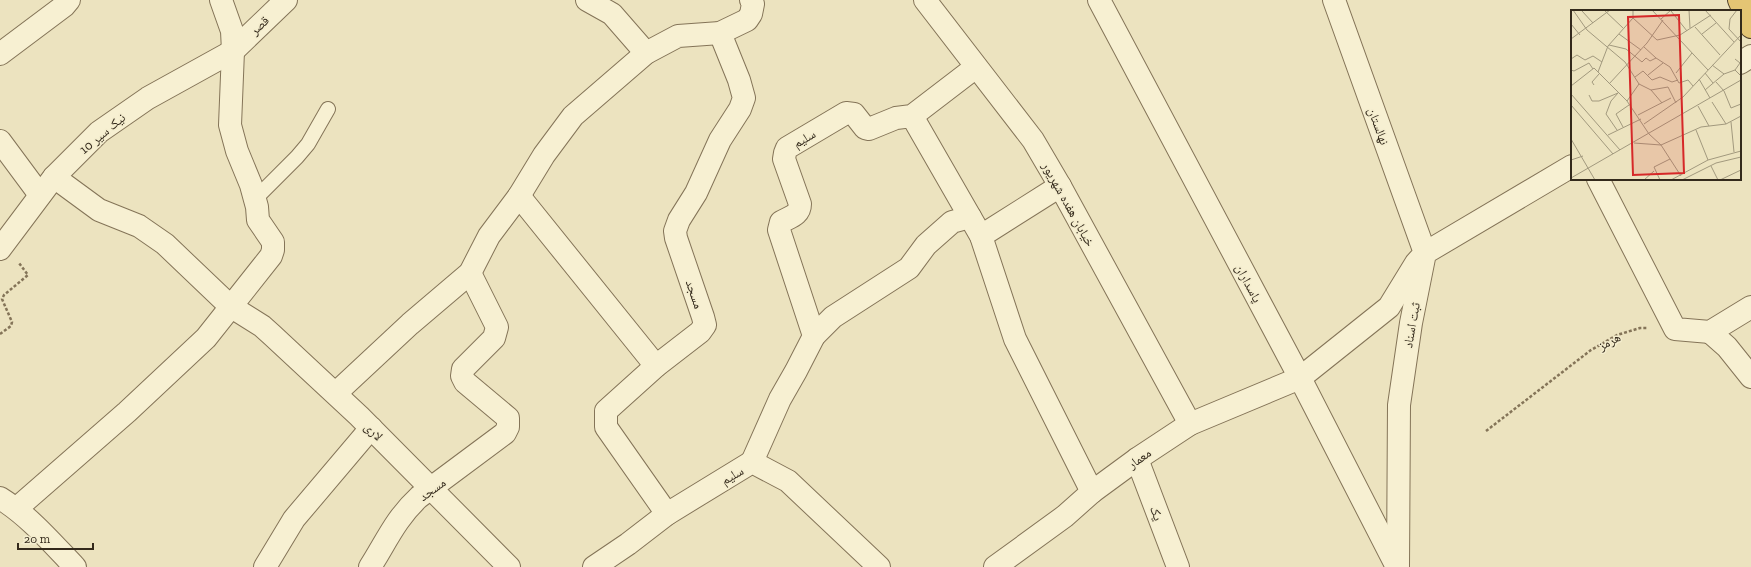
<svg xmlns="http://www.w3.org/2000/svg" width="1751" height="567" font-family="'Zilla Slab','Noto Naskh Arabic',serif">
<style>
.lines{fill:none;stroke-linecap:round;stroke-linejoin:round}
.service-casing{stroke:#847458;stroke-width:16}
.minor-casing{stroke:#847458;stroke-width:24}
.tertiary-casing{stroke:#847458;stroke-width:24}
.trunk-casing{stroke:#52422d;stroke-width:24}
.path{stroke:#847458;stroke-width:2.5;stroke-dasharray:3 2;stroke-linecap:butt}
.service{stroke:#f7f0d2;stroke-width:14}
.minor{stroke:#f7f0d2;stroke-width:22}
.tertiary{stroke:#f7f0d2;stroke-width:22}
.trunk{stroke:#e4c574;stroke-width:22}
.labels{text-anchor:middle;stroke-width:3;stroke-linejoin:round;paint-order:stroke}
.street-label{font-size:13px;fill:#342a1c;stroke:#f4edce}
.inset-road{fill:none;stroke:#a2997e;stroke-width:1}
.view{fill:#d62828;fill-opacity:0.15;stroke:#d62828;stroke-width:2}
.inset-edge{fill:none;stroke:#342a1c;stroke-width:2}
</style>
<rect width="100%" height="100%" fill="#ece3bf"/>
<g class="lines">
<defs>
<path id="service" d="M255,199L297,157L308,144L328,109"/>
<g id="minor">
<path d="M587,0L612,14L646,53"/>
<path d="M925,0L1033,140L1060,186L1190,424"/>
<path d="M0,54L64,6L69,0"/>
<path d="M1740,63L1751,56"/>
<path d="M912,116L981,236L1015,339L1092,492"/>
<path d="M0,141L40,195"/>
<path d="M54,177L99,210L139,226L165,244L230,306L262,326L272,335L359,416L509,567"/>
<path d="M1598,179L1675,329L1710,332L1751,307"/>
<path d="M519,196L656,366"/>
<path d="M981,236L1060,186"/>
<path d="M0,249L54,177L99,132L148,98L233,51L286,0"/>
<path d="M1710,332L1727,347L1751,377"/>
<path d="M814,336L779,230L781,222C790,217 800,215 800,204L784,159L785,153L787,148L846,113L854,114L865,128L869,129L896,118L912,116L976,67"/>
<path d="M336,393L410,324L470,273L489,236L519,196L544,155L573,116L646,53L678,36L720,33L747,20L751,14L753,4L751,0"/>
<path d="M1137,459L1178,567"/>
<path d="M752,462L780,399L796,371L814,336L833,317L909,268L926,245L952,222L970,217"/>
<path d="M0,498C29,516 51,542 75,567"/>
<path d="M17,508L127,412L206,338L271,256L273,250V242L258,220L257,207L251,185L237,151L230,125L233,51L232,31L221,0"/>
<path d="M667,514L606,427V411L656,366L700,332L705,325L703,317L676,238L675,231L679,220L696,193L720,140L740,109L744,98L739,80L720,33"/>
<path d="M265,567L294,519L371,428"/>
<path d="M370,567C386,542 396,518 419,497L505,433L508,427V418L465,382L462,376L463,369L494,338L497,327L470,273"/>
<path d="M594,567L628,544L667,514L752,462L788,481L879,567"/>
<path d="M995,567L1065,516L1092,492L1137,459L1190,424L1300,378L1389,307L1416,263L1425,253L1334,0"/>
<path d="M1398,567L1399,405L1411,323L1425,253L1572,166"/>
</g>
<path id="tertiary" d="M1099,0L1300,378L1397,567"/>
<path id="trunk" d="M1739,0L1751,27"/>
</defs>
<use href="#service" class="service-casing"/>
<use href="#minor" class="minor-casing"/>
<use href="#tertiary" class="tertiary-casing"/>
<use href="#trunk" class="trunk-casing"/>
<g class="path">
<path d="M0,334L11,326L12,322L2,299L4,295L28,275L19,263"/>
<path d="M1486,431L1591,350L1617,335L1640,328H1647"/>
</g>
<use href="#service" class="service"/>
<use href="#minor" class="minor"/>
<use href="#tertiary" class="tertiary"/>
<use href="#trunk" class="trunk"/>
</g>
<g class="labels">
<g class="street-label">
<text transform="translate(259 25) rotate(-44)" y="5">قصر</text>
<text transform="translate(1379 126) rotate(70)" y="5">نهالستان</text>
<text transform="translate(102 133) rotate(-40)" y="5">نیک سیر 10</text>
<text transform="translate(804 138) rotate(-30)" y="5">سلیم</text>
<text transform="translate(1069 204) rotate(61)" y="5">خیابان هفده شهریور</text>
<text transform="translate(1249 283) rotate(62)" y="5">پاسداران</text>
<text transform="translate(695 294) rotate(71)" y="5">مسجد</text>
<text transform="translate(1411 325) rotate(-80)" y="5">ثبت اسناد</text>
<text transform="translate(1609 341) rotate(-28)" y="5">هرمز</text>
<text transform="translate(374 431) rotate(45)" y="5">لاری</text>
<text transform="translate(1139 458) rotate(-35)" y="5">معمار</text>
<text transform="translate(732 475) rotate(-31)" y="5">سلیم</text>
<text transform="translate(432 489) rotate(-36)" y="5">مسجد</text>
<text transform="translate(1157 513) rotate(69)" y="5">یک</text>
</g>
</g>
<g transform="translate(1571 10)">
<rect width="170" height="170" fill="#ece3bf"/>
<path class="inset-road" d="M2,0L16,20L54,52L68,74L56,91M33,0L52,18M81,0L137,60M118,0L119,18M134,0L163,32M166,0L159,9L158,19L170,32M11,1L22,13M100,1L116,21M62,8L86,30L109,25L140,5M90,9L100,0M0,14L9,25M124,17L149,45M48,24L70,40M131,24L145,13M0,29L39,0M38,35L55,39L71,52L75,48L79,51L85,48M73,37L85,48L99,57L108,73L117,70L122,76M0,49L6,45L14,50L22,46L31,52M164,49L169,53L164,60L170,66M141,55L153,64M0,60L3,61L18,53L22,59M27,62L37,36L62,8V0M105,63L121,43M134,63L142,73M77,65L92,53M64,67L72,61L81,70L89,67L101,72L107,70M128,69L139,88M145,72L153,81L160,98L170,94M38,74L76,33L92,10M68,74L80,80L91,93M23,75L21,72L28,64M0,76L23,58L56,91L78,124L90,135L130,117L155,114L170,106M80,80L97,77L105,93M134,80L153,64L164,60M0,84L49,140M18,85L21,91H28L47,83M141,92L155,114M0,95L42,144M127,96L138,116M67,105L100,88M160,112L163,142M73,114L112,87L170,25M52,117L45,104L58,95M46,120L35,104L40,91L47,83M125,120L137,150M37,125L70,109M0,129L24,170M63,133L90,135L110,166M0,150L12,146M140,156L147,170M0,168L170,70M73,170L83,161M89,170L83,157L99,149M100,170L137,150L170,141M111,170L145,153L170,147M149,170L170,160"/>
<path class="view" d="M108,5L113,163L62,165L57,7Z"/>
<rect width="170" height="170" class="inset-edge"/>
</g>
<path d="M18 543v6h75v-6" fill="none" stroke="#342a1c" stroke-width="2"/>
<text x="24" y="543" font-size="12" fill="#342a1c" stroke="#f4edce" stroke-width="3" paint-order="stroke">20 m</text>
</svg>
